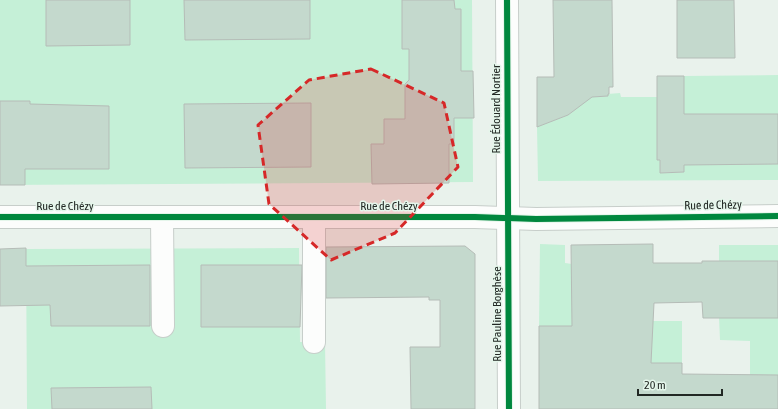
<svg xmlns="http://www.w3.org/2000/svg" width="778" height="409" font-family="'Asap Condensed',sans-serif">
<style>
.green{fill:#c5f0d7}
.building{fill:#c4d9cd;stroke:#b5bcb7}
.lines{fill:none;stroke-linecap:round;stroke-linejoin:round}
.minor-casing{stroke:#c7ceca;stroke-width:24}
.minor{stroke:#fcfdfc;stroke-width:22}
.cycleway-casing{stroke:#e5f6eb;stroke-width:8}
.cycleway{stroke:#00873e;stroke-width:6}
.marked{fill:#d62828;fill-opacity:0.2;stroke:#d62828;stroke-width:3;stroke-dasharray:8 5;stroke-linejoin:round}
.labels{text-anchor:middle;stroke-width:3;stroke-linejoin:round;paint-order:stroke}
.street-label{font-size:12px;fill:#222824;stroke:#e5f6eb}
</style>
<rect width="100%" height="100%" fill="#e9f2ec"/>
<g class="green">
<path d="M0,0H472L473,182L0,185Z"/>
<path d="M778,75V180L538,181L537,127L568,115L581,105V94L597,97L608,96V94L620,93L621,97H657V160H660L661,173L684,172V76Z"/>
<path d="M540,244L565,245V263L572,264L577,326H539Z"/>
<rect x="719" y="245" width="59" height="16"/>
<path d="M299,248L300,342H325L326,409H27L26,249Z"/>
<path d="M719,317L778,318V375H750V341L720,340Z"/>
<path d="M653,321H682V363H621L653,326Z"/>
</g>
<g class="building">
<path d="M46,0H130V45L46,46Z"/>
<path d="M184,0H310V39L185,40Z"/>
<path d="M402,0H454L455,9H461V71H473L474,118H454V144H449V183L372,184L371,144H384V119H405V84L409,80V49H402Z"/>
<path d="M553,0H612L613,87H609V94H608V96L592,97L568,115L537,127V77H554Z"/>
<path d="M677,0H734L735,58H677Z"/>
<path d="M657,76H684V114H778V164L684,165V172L660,173V160H657Z"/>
<path d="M0,101H30V104L109,106V169H25V185H0Z"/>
<path d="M311,103V167L185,168L184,104Z"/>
<path d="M653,244V263H702V261H778V318H703L702,302L654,303L651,363H682V374L778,375V409H539V326H572L571,245Z"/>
<path d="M465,246L475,254V409H411L410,347H440V300H429V297L326,298V247Z"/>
<path d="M26,248V266L150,265V326H51L50,305L0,306V249Z"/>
<path d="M201,265H302L300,327H201Z"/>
<path d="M151,387L152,409H52L51,388Z"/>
</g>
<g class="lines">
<defs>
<g id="minor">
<path d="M507,0L509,409"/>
<path d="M0,217H475L536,219L778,216"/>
<path d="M162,217L163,326"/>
<path d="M314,217V342"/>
</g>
</defs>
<use href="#minor" class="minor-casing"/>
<use href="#minor" class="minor"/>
<defs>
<g id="cycleway">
<path d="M507,0L509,409"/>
<path d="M0,217H475L536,219L778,216"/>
</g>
</defs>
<use href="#cycleway" class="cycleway-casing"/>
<use href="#cycleway" class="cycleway"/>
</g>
<path class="marked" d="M371,69L444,103L458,167L395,233L331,260L269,204L258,125L309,80Z"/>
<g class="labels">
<g class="street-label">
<text transform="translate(496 109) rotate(-90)" y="4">Rue Édouard Nortier</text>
<text transform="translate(713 205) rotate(-1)" y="4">Rue de Chézy</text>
<text x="65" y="210">Rue de Chézy</text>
<text x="389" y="210">Rue de Chézy</text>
<text transform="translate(497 314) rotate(-90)" y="4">Rue Pauline Borghèse</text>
</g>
</g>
<path d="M638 389v6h84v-6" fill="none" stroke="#222824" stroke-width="2"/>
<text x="644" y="389" font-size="12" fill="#222824" stroke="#e5f6eb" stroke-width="3" paint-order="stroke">20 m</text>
</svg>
